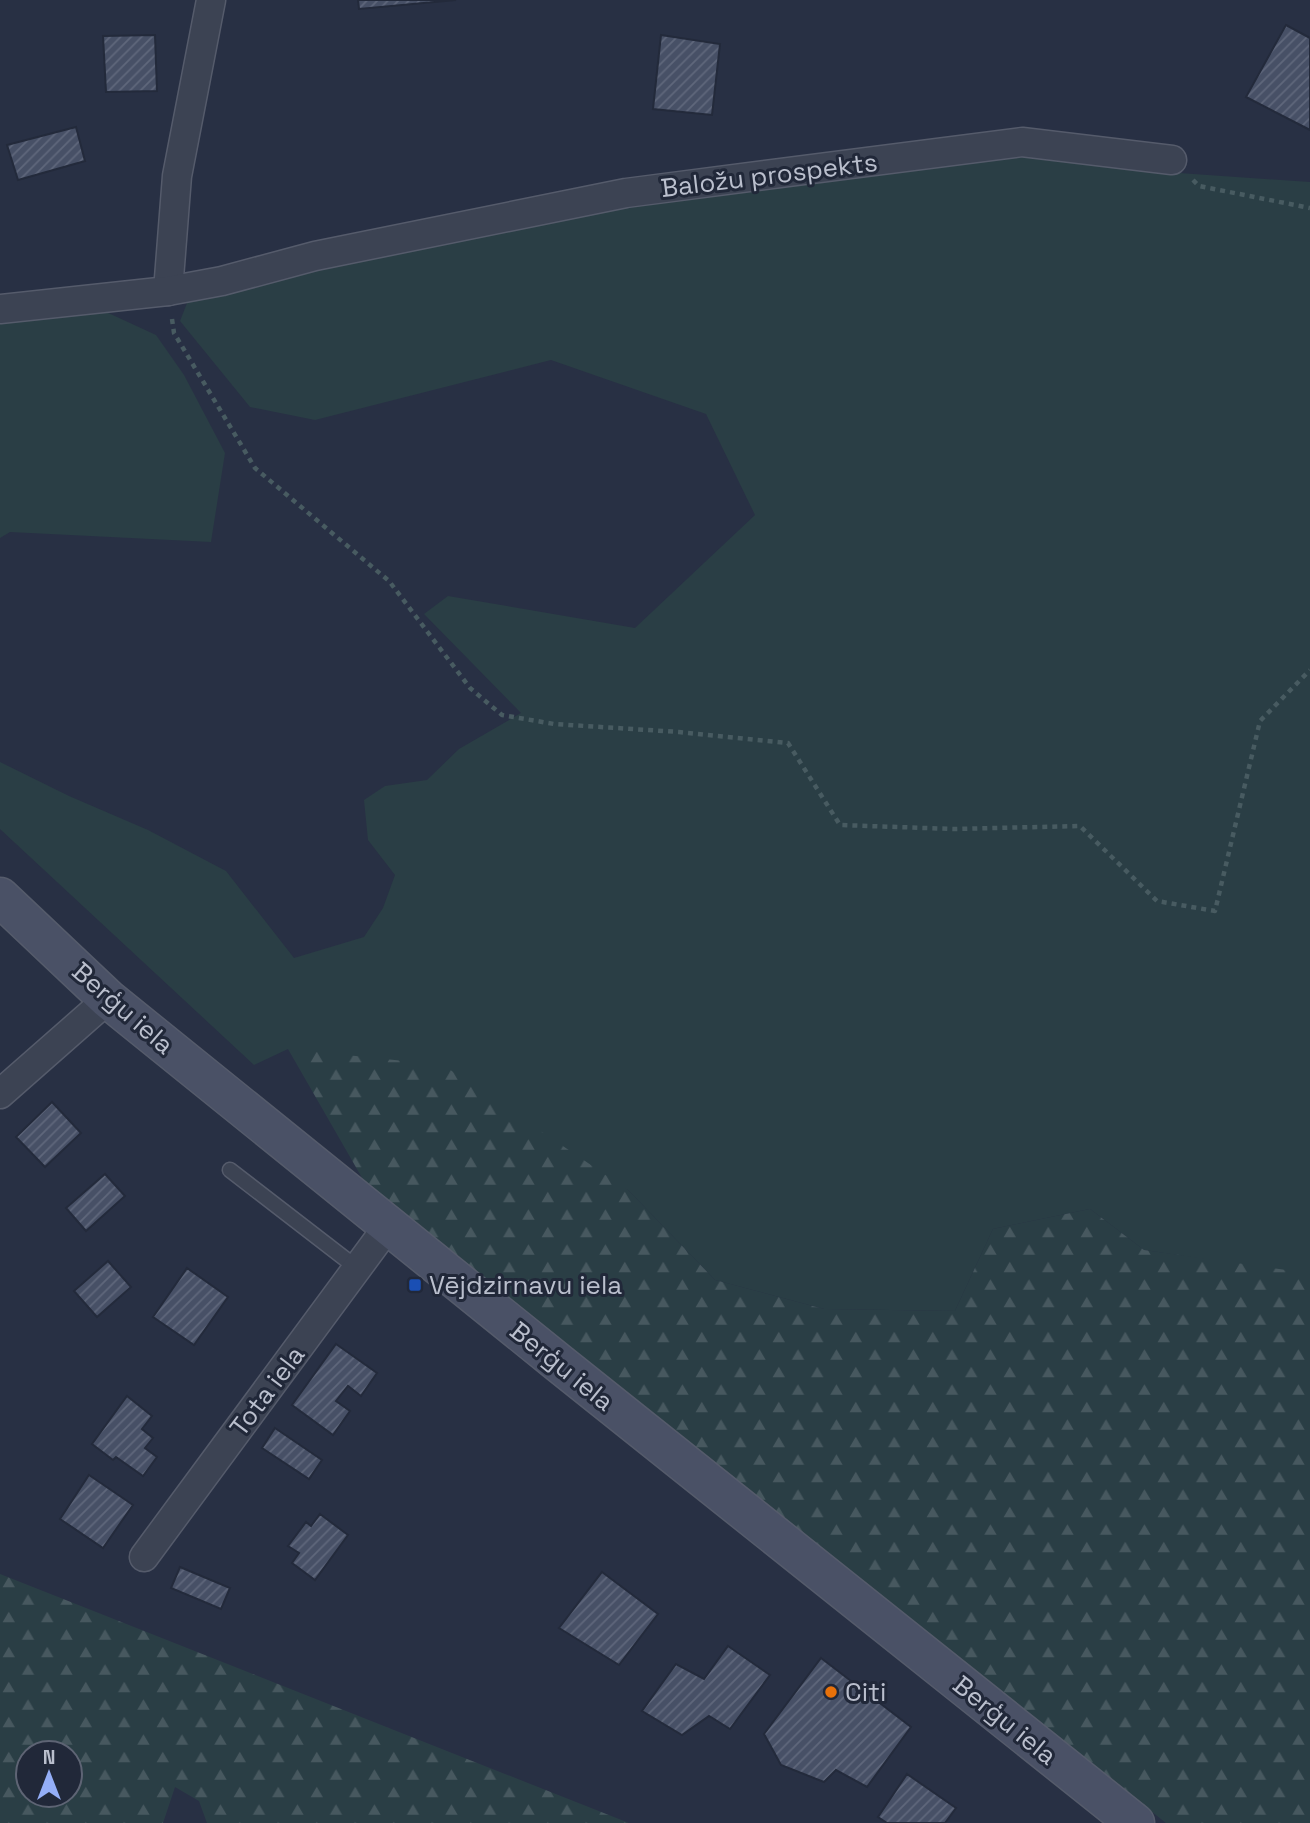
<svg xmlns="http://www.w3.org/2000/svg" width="1310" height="1823" font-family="'Space Grotesk',sans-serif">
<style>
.grass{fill:#2a3e45}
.forest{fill:url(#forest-firs);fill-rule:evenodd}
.building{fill:url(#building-hatch);stroke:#232a3b;stroke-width:2}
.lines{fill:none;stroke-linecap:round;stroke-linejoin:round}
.service-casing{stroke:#555b6b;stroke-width:17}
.minor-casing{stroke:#555b6b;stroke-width:31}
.secondary-casing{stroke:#555b6b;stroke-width:41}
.path{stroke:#485b61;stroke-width:4.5;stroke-dasharray:5 5;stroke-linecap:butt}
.service{stroke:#3c4353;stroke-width:14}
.minor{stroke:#3c4353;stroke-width:28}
.secondary{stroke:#4a5166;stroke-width:38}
.transit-dot{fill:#1a4fb4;stroke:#212839;stroke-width:2.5}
.food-dot{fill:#e8710a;stroke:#212839;stroke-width:2.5}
.labels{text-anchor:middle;stroke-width:6;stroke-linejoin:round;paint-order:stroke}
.street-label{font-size:26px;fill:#babfcd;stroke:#212839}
.poi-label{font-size:26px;fill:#babfcd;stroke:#212839;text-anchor:start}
</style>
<defs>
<pattern id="forest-firs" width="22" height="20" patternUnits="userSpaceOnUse" patternTransform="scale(1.75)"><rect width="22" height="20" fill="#2a3e45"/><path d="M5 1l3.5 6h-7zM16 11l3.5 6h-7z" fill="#47585f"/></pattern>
<pattern id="building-hatch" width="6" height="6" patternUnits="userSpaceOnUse" patternTransform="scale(1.75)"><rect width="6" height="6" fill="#475066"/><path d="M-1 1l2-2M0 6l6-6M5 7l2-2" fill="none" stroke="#5f677b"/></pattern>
</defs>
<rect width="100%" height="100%" fill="#283044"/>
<g class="grass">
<path d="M1008,151L1165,172L1310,182V1275L1144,1250L1090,1209L993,1229L955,1311L824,1309L715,1280L628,1190L288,1049L254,1065L0,829V762L69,796L148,830L226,871L294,958L364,937L383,908L395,875L368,840L364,800L385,786L427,780L459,749L521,713L424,614L448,596L635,628L755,515L706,414L551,360L315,420L250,407L180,321L189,298L436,238L778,183Z"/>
<path d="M104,311L156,335L184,375L225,453L211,542L10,532L0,538V319Z"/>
</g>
<g class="forest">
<path d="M288,1049L443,1065L628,1190L715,1280L824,1309L955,1311L993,1229L1090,1209L1144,1250L1308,1273L1310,1275V1823H1166L365,1183Z"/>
<path d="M0,1574L629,1823H207L199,1801L175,1787L163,1823H0ZM70,1753V1795H28V1753Z"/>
</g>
<g class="building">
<path d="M358,0H456L359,9Z"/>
<path d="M1286,25L1310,38V130L1246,97Z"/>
<path d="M155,35L157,91L106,92L103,36Z"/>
<path d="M661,35L720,44L712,115L653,109Z"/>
<path d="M76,127L85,161L18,180L7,145Z"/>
<path d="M52,1102L81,1133L45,1167L16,1137Z"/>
<path d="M105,1174L125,1196L86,1231L66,1208Z"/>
<path d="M108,1261L131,1287L97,1317L74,1291Z"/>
<path d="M187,1268L228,1297L194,1345L153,1317Z"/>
<path d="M336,1344L377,1373L361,1396L348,1386L336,1401L350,1411L333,1435L292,1405Z"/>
<path d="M127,1396L152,1416L142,1429L153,1438L145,1448L157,1457L143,1476L116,1457L113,1460L92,1444Z"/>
<path d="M275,1428L322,1460L309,1479L262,1448Z"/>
<path d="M89,1475L133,1505L103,1548L60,1519Z"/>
<path d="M320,1514L348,1535L315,1580L292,1563L299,1553L288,1546L306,1522L311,1526Z"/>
<path d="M180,1567L230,1588L221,1609L171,1588Z"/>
<path d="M602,1572L658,1614L619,1665L559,1628Z"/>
<path d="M728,1646L770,1675L730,1729L709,1716L682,1735L642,1711L676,1664L704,1679Z"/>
<path d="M821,1658L911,1727L867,1787L836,1770L824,1782L781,1765L764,1734Z"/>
<path d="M907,1774L956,1808L945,1823H887L878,1817Z"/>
</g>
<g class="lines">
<defs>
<path id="service" d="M230,1170L357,1268"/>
<g id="minor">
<path d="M168,291L177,176L211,0"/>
<path d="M0,309L168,291L222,281L315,256L626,193L1022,142L1172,160"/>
<path d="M0,1094L108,999"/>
<path d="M144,1557L389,1225"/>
</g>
<path id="secondary" d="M0,897L108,999L560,1364L1135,1823"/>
</defs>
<use href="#service" class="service-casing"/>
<use href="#minor" class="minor-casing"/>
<use href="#secondary" class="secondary-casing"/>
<g class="path">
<path d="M1193,180L1199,186L1310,208"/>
<path d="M172,319L174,333L255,468L389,581L470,688L502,715L554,724L679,732L788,743L840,825L954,829L1080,826L1157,901L1215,911L1260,721L1310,670"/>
</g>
<use href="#service" class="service"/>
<use href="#minor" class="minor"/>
<use href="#secondary" class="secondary"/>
</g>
<rect class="transit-dot" x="408" y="1278" width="14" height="14" rx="3.5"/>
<circle class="food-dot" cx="831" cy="1692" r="7"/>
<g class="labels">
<g class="street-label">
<text transform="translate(769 175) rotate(-7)" y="9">Baložu prospekts</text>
<text transform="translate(123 1008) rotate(41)" y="9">Berģu iela</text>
<text transform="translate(562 1366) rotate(39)" y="9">Berģu iela</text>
<text transform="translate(267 1391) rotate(-53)" y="9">Tota iela</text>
<text transform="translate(1005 1720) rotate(39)" y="9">Berģu iela</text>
</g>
<g class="poi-label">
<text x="429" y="1294">Vējdzirnavu iela</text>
<text x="845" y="1701">Citi</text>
</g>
</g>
<g transform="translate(49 1774)"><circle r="33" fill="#212839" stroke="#5e6474" stroke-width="2"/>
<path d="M0-5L12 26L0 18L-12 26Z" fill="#94aef7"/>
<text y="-10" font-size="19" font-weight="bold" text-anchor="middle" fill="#babfcd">N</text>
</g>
</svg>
